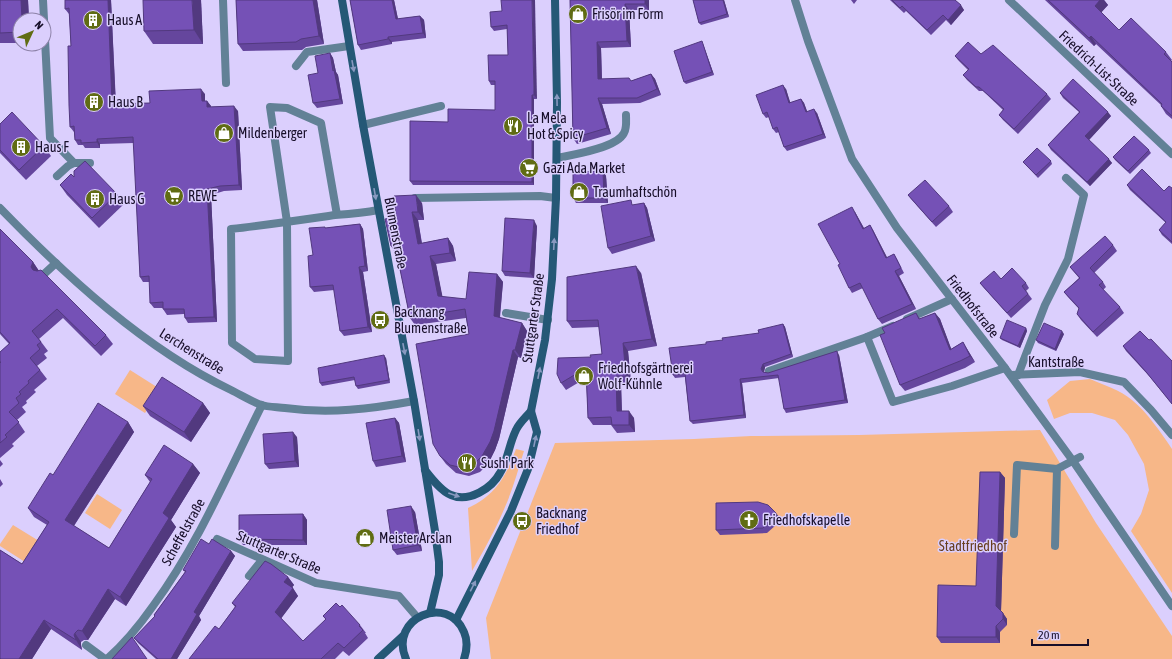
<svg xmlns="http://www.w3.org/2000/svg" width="1172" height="659" font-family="'Asap Condensed',sans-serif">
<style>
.green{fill:#f7b788}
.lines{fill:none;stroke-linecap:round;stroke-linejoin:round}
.lane{stroke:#628196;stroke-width:8}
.street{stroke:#628196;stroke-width:8}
.secondary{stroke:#255876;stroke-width:8}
.wall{fill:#65469d}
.shaded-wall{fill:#52397f}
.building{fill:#7551b6;stroke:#52397f}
.oneway{fill:#8999c0}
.labels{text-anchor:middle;stroke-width:3;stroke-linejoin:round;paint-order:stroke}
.poi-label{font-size:14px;fill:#170e29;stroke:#dbcffd;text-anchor:start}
.street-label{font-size:14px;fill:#170e29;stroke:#dbcffd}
.park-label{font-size:14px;fill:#673e1e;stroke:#dbcffd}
</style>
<rect width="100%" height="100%" fill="#dbcffd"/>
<g class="green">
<path d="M130,370L160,389L145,413L115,394Z"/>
<path d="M1090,379C1104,385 1120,390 1132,400C1147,412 1162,434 1172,449V593L1131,531L1141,514L1149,490L1144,464L1128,435L1115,420L1092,413H1070L1054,419L1047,400L1070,381Z"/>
<path d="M1040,430L1096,523L1172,636V659H491L486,618L555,443L694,439L751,436L859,435Z"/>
<path d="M516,449L524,451C518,470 513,489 505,507C496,529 484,550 472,571L468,508C496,495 506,476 516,449Z"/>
<path d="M97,494L122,510L110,529L85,513Z"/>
<path d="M13,525L39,541L25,562L0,546V544Z"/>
</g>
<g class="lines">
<g class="lane">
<path d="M43,0L50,138L74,163H90"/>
<path d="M223,0L226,83"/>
<path d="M296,66L307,52L349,46"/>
<path d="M363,125L441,106"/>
<path d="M557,158C572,155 617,148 624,133C627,128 626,120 626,115"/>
<path d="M57,176L68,166L74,163"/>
<path d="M415,198L540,196L556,198"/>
<path d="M337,215L321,123L287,108L270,107L287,222L288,361L255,359L232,343L231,229C266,225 300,220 335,215C350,214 364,213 378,210"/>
<path d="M43,275L56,263"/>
<path d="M506,313L548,320"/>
<path d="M907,319L952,299"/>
<path d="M769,371L867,337L893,326"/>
<path d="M1018,375L1045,305L1068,259L1084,195L1066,178"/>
<path d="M1014,534L1017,465L1057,469L1080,457"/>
<path d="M1055,546L1057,469"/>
<path d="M249,576L262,560"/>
<path d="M86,645L105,659"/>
</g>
<g class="street">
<path d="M795,0L808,41L852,159L897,228L1005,368L1073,461L1172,606"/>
<path d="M1009,0L1172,154"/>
<path d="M0,208C66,276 145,349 231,390C241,395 251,401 261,405C268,407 277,407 285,408C329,414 371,409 414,401"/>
<path d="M867,337L893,402L952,386L1005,368"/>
<path d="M1011,375L1080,372L1124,382L1151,410L1172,435"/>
<path d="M217,539L316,583L399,596L417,617"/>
<path d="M107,659C125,643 139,626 153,606C198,545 228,473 262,405"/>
</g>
<g class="secondary">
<path d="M342,0L363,125L414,401L435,531L439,562V575L430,613"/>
<path d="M425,470C432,479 441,491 451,495C469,503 492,488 500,473C508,460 509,444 516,430C519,423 526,417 531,411"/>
<path d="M456,620L511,511L528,469L537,432L531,411L545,340L552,279L556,198L557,102L555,0"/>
<path d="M378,659L403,636"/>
<path d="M406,659C388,618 448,593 464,632C468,641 467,650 464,659"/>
</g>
</g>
<g class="wall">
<path d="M0,0H28L29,20H20V43H0Z"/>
<path d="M65,0H111L116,104L150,103L205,94V101H207L211,106V107L238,111L242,190L224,191L211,195L217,322L188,323L185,318L184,314L167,315L163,309V308H154L150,303V282H143L140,277L134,143L100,144V148H85L83,145H78L75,140L74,132L70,127L71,46L69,14L65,9Z"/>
<path d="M201,0L203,44H153L144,31Z"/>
<path d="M236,0H317L324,44L306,47L302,50L243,51L238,44Z"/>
<path d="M350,0H394L398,19L420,16L424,20L426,38L392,42V44L361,50L358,45Z"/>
<path d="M570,0H649V10H629L631,47L601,48L602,79L631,81L651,74L655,79L661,95L640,103L602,104L611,134L577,144L573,138Z"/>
<path d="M693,0H724L729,17L701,25L699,23Z"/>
<path d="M851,0H857L854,4Z"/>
<path d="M890,0H955L964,10L951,25L946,20L931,35L906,11L904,13Z"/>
<path d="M1045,0H1104L1108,5L1101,12L1119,30L1166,52L1172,60L1171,61L1172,62V119L1166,114L1161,106V105L1096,44L1094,46Z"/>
<path d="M502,11L537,99H534V185H413L410,181L448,122L495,110V85H491L489,81L508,55L507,29L494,31L491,27Z"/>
<path d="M703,44L714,75L686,84L684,82Z"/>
<path d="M330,53L333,58L336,72L338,75L343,104L317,108L313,103L318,73Z"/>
<path d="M981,54L1047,94L1051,99L1018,134L1003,120L999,115L1003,110L983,91H979L967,80L963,75L968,70L958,60L955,56Z"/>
<path d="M786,89L790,103L801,99L804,103L807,112L817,113L826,138L787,151L784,147L779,132L776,133L773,129L769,117L766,118L763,114Z"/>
<path d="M1060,93L1111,116L1089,140L1112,163L1090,186L1051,150L1048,145L1079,112L1063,98Z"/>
<path d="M0,124L44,146L51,156L26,180L0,153Z"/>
<path d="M1149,150L1151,153L1130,174L1115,160L1113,157Z"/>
<path d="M1051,161L1052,164L1038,178L1023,162Z"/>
<path d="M603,171L606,176L608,203H576L573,198Z"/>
<path d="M74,177L117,194L124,204L99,228L67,195L60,185Z"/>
<path d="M1127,185L1164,191L1172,188V244L1162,235L1159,230L1166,223L1130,190Z"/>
<path d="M908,195L949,206L953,212L936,227L912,200Z"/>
<path d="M422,203L424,220H418L422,243L448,238L453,246L456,261L436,264L442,297L466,299L497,274L503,282L500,318L522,323L527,331L521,358L518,357L499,439L495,450L488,464L480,472L469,476L456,473L446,464L440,456L469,334L466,318L415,325L410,318L397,254H396L391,246L396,217Z"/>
<path d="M644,203L647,208L655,241L612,254L608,248L635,205Z"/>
<path d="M855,212L864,228L870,225L873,230L887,258L894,254L897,259L904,273L899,276L916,309L882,324L878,319L863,288L852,293L849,288L840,264Z"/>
<path d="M360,224L363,229L368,271L363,272L372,332L344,336L340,331L334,290L314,292L310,287L313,255L326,228Z"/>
<path d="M537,226L534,278L505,276L502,271Z"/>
<path d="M0,229L33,262L39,271L106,335L113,344L101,356L63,318L39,339L48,351L44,354L47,358L37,366L47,379L34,390L36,392L26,401L27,403L22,407L26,412L17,420L25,432L12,444L14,446L0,458V352L9,344L0,334Z"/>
<path d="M1113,245L1117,251L1094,273L1103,282L1106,287L1103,290L1120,307L1124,313L1097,337L1081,320L1077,314L1079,309L1068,297L1064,292L1079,278L1070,267Z"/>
<path d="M641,273L657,346L628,351L631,383L621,384L622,411L634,418L635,432L617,433L611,425H593L588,418L586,378L566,390L561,383L591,357L602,354L599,327L572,328L567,321Z"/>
<path d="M1001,279L1026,283L1029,288L1026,291L1032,299L1011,318L984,288L980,283Z"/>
<path d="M916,313L920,319L935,313L940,319L951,349L963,342L975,362L965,368L905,391L900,385L885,333Z"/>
<path d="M783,324L785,327L793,357L765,367L764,372L768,373L839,355L848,403L786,413L784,409L779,378L742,383L746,418L693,424L690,421L685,377L675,378L673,375L706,344L759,333Z"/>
<path d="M1026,328L1027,331L1020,348L1002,340L1000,338Z"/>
<path d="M1064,334L1056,351L1038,343L1036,340Z"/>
<path d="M1149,340L1172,361V404L1150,377L1126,351L1123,346Z"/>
<path d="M386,358L390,383L358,389L356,386L355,380L322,386L320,383Z"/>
<path d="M203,403L210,413L191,442L150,416L143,406Z"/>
<path d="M395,418L399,423L406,462L376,467L373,461Z"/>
<path d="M128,422L134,432L74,526L109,548L150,482L145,475L193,464L200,473L171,520L176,527L126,606L115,599L88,640H84L81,642V645L82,650L51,629L32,659H0V550L22,564L47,525L34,517L28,508L53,475Z"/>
<path d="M297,437L299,467L269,469L265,464Z"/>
<path d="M0,460L3,464L0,467Z"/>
<path d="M1000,472L1005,478L1001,611L1007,619V625L1000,632V643H941L937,637L976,586Z"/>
<path d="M0,479L3,484L0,487Z"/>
<path d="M415,512L422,551L397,555L393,550Z"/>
<path d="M303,514L307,520V545H243L239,539Z"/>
<path d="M780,518L776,525L767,533L720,535L716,530Z"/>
<path d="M209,544L231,551L235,556L199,616L201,620L177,659H156L138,643L134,638L155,617L154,615L185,572L183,570Z"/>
<path d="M288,577L294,585L292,587L298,596L281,618L303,641L326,620L323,616L340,607L360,625L366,633H365L368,638L349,656L343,651L335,659H189L219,629L235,607L232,603Z"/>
</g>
<g class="shaded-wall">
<path d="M21,0H28L29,20H22Z"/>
<path d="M108,0H111L116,110L112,104Z"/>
<path d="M192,0H201L203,44L194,30Z"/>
<path d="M313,0H317L324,44L319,36Z"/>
<path d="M392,0H394L399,24L396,19Z"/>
<path d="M532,0H535L537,99L534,95Z"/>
<path d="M645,0H649V10L645,4Z"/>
<path d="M723,0H724L729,17L727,14Z"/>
<path d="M1100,0H1104L1108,5L1100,14L1095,6Z"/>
<path d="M625,4L629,10L631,47L627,41Z"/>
<path d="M961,5L964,10L951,25L948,20Z"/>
<path d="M420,16L424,20L426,38L423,33Z"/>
<path d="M1091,36L1096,44L1094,46L1089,38Z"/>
<path d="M388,37L392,42V44L388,39Z"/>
<path d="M702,41L703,44L714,75L712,72Z"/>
<path d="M597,42L601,48L602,85L598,79Z"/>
<path d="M330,53L333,58L336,72L338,75L343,104L340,99Z"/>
<path d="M651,74L655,79L661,95L657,89Z"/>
<path d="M783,85L786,89L792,108L789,103Z"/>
<path d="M201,89L205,94V106L202,101Z"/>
<path d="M532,95L534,99V185L532,182Z"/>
<path d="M598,98L602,104L611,134L607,128Z"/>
<path d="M801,99L804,103L809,116L806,112Z"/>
<path d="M207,101L211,106V112L207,107Z"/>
<path d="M234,106L238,111L242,190L239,185Z"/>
<path d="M814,109L817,113L826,138L823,134Z"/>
<path d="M1108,112L1111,116L1088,141L1085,136Z"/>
<path d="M97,139L100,144V148L97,142Z"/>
<path d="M1109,159L1112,163L1090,186L1087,182Z"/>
<path d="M603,171L606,176L608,203L604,198Z"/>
<path d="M207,189L211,195L217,322L214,317Z"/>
<path d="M416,195L422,203L424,220L418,212Z"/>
<path d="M644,203L647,208L655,241L651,236Z"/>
<path d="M852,207L855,212L867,234L863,229Z"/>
<path d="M412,212L418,220L423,252L418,244Z"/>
<path d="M534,220L537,226L534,278L530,273Z"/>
<path d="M360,224L363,229L368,271L365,266Z"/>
<path d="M870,225L873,230L890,263L886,258Z"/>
<path d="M448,238L453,246L456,261L450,253Z"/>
<path d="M430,256L436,264L444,304L438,296Z"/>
<path d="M33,262L39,271L38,276L31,267Z"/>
<path d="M636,266L641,273L657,346L652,339Z"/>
<path d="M359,267L363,272L372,332L368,327Z"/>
<path d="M895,271L899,276L916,309L912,304Z"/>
<path d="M497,274L503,282L499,324L494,316Z"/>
<path d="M935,313L940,319L954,356L950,350Z"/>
<path d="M522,323L527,331L521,358L515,350Z"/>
<path d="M783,324L785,327L793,357L791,354Z"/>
<path d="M1026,328L1027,331L1020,348L1018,346Z"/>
<path d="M1062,331L1064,334L1056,351L1055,349Z"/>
<path d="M963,342L967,349L975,362L970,356Z"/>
<path d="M623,343L628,351L631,383L626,376Z"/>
<path d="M513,350L518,357L499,439L495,450L488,464L482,456Z"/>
<path d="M837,351L839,355L848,403L845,400Z"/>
<path d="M384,355L386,358L390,383L389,380Z"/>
<path d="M763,364L765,367L764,372L761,369Z"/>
<path d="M616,376L621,384L622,418L617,411Z"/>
<path d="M740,379L742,383L746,418L744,415Z"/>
<path d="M203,403L210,413L191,442L184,432Z"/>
<path d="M629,411L634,418L635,432L629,425Z"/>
<path d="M395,418L399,423L406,462L402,456Z"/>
<path d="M128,422L134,432L71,530L65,520Z"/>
<path d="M293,432L297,437L299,467L295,461Z"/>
<path d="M193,464L200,473L171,520L176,527L126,606L120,597L163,513Z"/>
<path d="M1000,472L1005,478L1001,612L996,606Z"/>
<path d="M411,506L415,512L422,551L418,545Z"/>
<path d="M776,513L780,518L776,525L772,520Z"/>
<path d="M303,514L307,520V545L303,540Z"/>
<path d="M231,551L235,556L199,616L201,620L177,659H171L194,612Z"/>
<path d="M288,577L294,585L290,590L284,582Z"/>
<path d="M293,588L298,596L280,620L275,612Z"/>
<path d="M108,589L115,599L88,640L82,631Z"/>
<path d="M1003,613L1007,619V625L1003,619Z"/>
<path d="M44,620L51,629L32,659H19Z"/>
<path d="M996,626L1000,632V643L996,637Z"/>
<path d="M75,633L81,642V645L82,650L76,640L74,635Z"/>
</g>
<g class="building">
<path d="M0,0H21L22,20H20V32L0,33Z"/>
<path d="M65,0H108L112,104L150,103L149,91L201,89L202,101H207V107L234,106L239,185L220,186L207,189L214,317L185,318L184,309H163V302L150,303L149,276L140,277L133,137L97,139V142L81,143V140H75L74,126L70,127L69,105L68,46H71L69,8L65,9Z"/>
<path d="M143,0H192L194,30L144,31Z"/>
<path d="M236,0H313L319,36L301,39L296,42L238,44Z"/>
<path d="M350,0H392L396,19L420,16L423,33L388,37V39L358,45Z"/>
<path d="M501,0H532L534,95H532V182L410,181V121L448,122V109L495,110V81H489L488,55H508L507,25L491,27L490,12L502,11Z"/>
<path d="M570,0H645V4H625L627,41L597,42L598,79L629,78L631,81L651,74L657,89L637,98H598L607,128L573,138Z"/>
<path d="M693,0H723L727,14L699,23Z"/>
<path d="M892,0H955L961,5L948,20L943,15L927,30L902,6L900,8Z"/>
<path d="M1048,0H1100L1095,6L1119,30L1131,18L1166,52L1164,54L1172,62V116L1161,106L1162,104L1091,36L1089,38Z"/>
<path d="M702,41L712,72L684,82L674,51Z"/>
<path d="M968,42L981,54L993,45L1047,94L1014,129L999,115L1004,109L979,87H976L963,75L969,69L955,56Z"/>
<path d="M330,53L333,71L334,70L340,99L313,103L308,75L318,73L315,56Z"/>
<path d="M1073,79L1108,112L1085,136L1109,159L1087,182L1048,145L1080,112L1060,93Z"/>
<path d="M783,85L789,103L801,99L806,112L814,109L823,134L784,147L777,127L773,129L767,112L763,114L756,95Z"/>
<path d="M12,112L44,146L19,170L0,150V124Z"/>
<path d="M1134,136L1149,150L1128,171L1113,157Z"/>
<path d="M1037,148L1051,161L1036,175L1023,162Z"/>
<path d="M85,161L117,194L92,218L60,185L71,174L74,177V171Z"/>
<path d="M1142,169L1164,191L1169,186L1172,188V242L1159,230L1166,222L1127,185Z"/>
<path d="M603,171L604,198H573V172Z"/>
<path d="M925,180L949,206L932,222L908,195Z"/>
<path d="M416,195L418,212H412L418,244L448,238L450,253L430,256L438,296L466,299L469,272L497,274L494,316L522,323L515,350H513L494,431L490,442L482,456L474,464L463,468L450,465L440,456L433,444L416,344L469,334L465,309L410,318L395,245L391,246L385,219L396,217L394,196Z"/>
<path d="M631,200L632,205L644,203L651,236L608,248L601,206Z"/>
<path d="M852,207L863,229L870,225L886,258L894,254L901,268L895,271L912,304L878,319L860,283L849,288L838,265L840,264L818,224Z"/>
<path d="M505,218L534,220L530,273L502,271Z"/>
<path d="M360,224L365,266L359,267L368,327L340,331L333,285L310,287L308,256L313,255L309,228L325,227V228Z"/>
<path d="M0,229L33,262L31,267L33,270L37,271L41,270L106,335L95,346L57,309L32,331L41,342L37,345L40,349L30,358L40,370L28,381L29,383L19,392L21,394L16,398L19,403L9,412L19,422L5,435L7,437L0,443V363L1,362H0V352L10,343L0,332Z"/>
<path d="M1105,236L1113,245L1090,268L1103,282L1099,285L1120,307L1093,332L1077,314L1079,308L1064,292L1080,278L1070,267Z"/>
<path d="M636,266L652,339L623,343L626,376H616L617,411H629V425H612L611,417L588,418L586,368L561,383L557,374L558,358L591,357L590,355L602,354L598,320L567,321V277Z"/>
<path d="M1012,268L1026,283L1022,286L1028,294L1007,313L980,283L994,271L1001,279Z"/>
<path d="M916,313L919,319L935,313L950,350L963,342L970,356L960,361L900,385L880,335L885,333L882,328Z"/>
<path d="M1007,320L1026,328L1018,346L1000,338Z"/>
<path d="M1044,323L1062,331L1055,349L1036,340Z"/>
<path d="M783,324L791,354L763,364L761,369L763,372L768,373L837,351L845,400L784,409L778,375L740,379L744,415L690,421L685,373L673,375L669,348L706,344V342L723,340L722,338L759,333L758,330Z"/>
<path d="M1140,331L1149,340L1151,339L1172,361V404L1147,373L1123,346Z"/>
<path d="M384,355L389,380L356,386L354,377L320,383L318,368Z"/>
<path d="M162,377L203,403L184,432L143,406Z"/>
<path d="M98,403L128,422L65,520L109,548L152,479L145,475L164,445L193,464L163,513L169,518L120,597L108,589L82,631L78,630L75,633L74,635L76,640L44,620L19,659H1L0,658V550L22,564L49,522L28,508L50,473L53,475Z"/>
<path d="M395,418L402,456L373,461L366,423Z"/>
<path d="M293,432L295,461L265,464L263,434Z"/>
<path d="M980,472H1000L996,606L1003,613V619L996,626V637H937L938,585L976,586Z"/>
<path d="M758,502L768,505L776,513L772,520L763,528L716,530V503Z"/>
<path d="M411,506L418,545L393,550L387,510Z"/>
<path d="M303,514V540L239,539V515Z"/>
<path d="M201,539L209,544L212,539L231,551L194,612L197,614L171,659H158L134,638L155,616L154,615L186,571L183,570Z"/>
<path d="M265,561L271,564L288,577L284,582L293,588L275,612L303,641L326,619L323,616L336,603L340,607L342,605L360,625L359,626L363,630L344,648L338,643L321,659H189L215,626L219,629L236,606L232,603Z"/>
<path d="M132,637L147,659H112Z"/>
</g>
<defs><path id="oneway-solid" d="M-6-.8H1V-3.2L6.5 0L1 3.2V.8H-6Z"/></defs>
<g class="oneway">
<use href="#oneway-solid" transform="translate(353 66) rotate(80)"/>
<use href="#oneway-solid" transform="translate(557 100) rotate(-91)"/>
<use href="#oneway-solid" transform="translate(375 194) rotate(80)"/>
<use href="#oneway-solid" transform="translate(554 244) rotate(-87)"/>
<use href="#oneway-solid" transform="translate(404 349) rotate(79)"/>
<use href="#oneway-solid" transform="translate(539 373) rotate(-79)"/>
<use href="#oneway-solid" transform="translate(419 435) rotate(81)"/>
<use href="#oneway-solid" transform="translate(535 441) rotate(-78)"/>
<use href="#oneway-solid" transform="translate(454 495) rotate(19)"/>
<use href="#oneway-solid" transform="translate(473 586) rotate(-63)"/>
</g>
<defs>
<symbol id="shop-disc" viewBox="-11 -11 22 22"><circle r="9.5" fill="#606c13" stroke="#dbcffd"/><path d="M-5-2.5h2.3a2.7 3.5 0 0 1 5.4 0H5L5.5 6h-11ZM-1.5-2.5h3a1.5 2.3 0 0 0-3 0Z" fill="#fff"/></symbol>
<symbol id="building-disc" viewBox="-11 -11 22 22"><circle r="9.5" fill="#606c13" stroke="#dbcffd"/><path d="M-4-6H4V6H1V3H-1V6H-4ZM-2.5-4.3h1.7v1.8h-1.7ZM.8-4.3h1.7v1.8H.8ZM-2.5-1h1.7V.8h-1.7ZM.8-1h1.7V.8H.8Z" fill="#fff"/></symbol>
<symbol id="restaurant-disc" viewBox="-11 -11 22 22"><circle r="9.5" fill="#606c13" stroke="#dbcffd"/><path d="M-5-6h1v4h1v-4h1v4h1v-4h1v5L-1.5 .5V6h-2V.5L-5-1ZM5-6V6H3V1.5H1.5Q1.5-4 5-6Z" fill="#fff"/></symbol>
<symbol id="supermarket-disc" viewBox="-11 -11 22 22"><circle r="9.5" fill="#606c13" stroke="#dbcffd"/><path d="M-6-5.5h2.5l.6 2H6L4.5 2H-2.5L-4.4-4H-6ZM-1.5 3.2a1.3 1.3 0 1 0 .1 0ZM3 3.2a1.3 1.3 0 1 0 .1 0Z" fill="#fff"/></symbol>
<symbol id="bus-disc" viewBox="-11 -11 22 22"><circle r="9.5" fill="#606c13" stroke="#dbcffd"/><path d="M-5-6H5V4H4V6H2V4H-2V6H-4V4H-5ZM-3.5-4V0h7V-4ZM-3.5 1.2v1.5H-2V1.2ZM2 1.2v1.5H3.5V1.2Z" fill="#fff"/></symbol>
<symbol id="church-disc" viewBox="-11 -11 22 22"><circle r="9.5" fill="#606c13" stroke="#dbcffd"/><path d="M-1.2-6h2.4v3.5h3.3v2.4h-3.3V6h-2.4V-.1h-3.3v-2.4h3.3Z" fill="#fff"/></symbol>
</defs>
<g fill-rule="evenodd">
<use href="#shop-disc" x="567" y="3" width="22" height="22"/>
<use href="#building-disc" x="82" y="9" width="22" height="22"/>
<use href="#building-disc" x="83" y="91" width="22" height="22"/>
<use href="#restaurant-disc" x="502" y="115" width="22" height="22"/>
<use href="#shop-disc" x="213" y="122" width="22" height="22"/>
<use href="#building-disc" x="10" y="136" width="22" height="22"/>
<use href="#supermarket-disc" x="518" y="157" width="22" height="22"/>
<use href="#shop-disc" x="568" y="181" width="22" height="22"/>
<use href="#supermarket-disc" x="163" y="185" width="22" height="22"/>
<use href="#building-disc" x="84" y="188" width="22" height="22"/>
<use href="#bus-disc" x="369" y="309" width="22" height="22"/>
<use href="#shop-disc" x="573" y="365" width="22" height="22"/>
<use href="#restaurant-disc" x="456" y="452" width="22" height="22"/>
<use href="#church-disc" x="738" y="509" width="22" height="22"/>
<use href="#bus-disc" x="511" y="510" width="22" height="22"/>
<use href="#shop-disc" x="354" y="527" width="22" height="22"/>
</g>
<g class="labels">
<g class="poi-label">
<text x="592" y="19">Frisör im Form</text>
<text x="107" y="25">Haus A</text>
<text x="108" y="107">Haus B</text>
<text x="527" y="123">La Mela<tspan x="527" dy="16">Hot &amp; Spicy</tspan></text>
<text x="238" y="138">Mildenberger</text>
<text x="35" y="152">Haus F</text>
<text x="543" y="173">Gazi Ada Market</text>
<text x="593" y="197">Traumhaftschön</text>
<text x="188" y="201">REWE</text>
<text x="109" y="204">Haus G</text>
<text x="394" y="317">Backnang<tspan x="394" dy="16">Blumenstraße</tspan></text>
<text x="598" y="373">Friedhofsgärtnerei<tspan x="598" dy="16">Wolf-Kühnle</tspan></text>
<text x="481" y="468">Sushi Park</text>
<text x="536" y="518">Backnang<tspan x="536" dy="16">Friedhof</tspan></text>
<text x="763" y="525">Friedhofskapelle</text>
<text x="379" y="543">Meister Arslan</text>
</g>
<g class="street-label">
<text transform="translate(1099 68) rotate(43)" y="5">Friedrich-List-Straße</text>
<text transform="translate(396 233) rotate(79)" y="5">Blumenstraße</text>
<text transform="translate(973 306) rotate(52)" y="5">Friedhofstraße</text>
<text transform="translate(533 318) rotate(-82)" y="5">Stuttgarter Straße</text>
<text transform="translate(192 351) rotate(32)" y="5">Lerchenstraße</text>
<text x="1056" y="367">Kantstraße</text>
<text transform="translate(183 532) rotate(-61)" y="5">Scheffelstraße</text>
<text transform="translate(279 552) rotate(23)" y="5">Stuttgarter Straße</text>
</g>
<g class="park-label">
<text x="973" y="551">Stadtfriedhof</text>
</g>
</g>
<g transform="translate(32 32) rotate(46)"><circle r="19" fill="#dbcffd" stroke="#8d82a8"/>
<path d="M0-3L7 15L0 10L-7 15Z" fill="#606c13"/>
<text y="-6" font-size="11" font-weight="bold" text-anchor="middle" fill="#170e29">N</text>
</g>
<path d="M1032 639v6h56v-6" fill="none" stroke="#170e29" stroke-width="2"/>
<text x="1038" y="639" font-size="12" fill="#170e29" stroke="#dbcffd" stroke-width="3" paint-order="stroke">20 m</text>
</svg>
